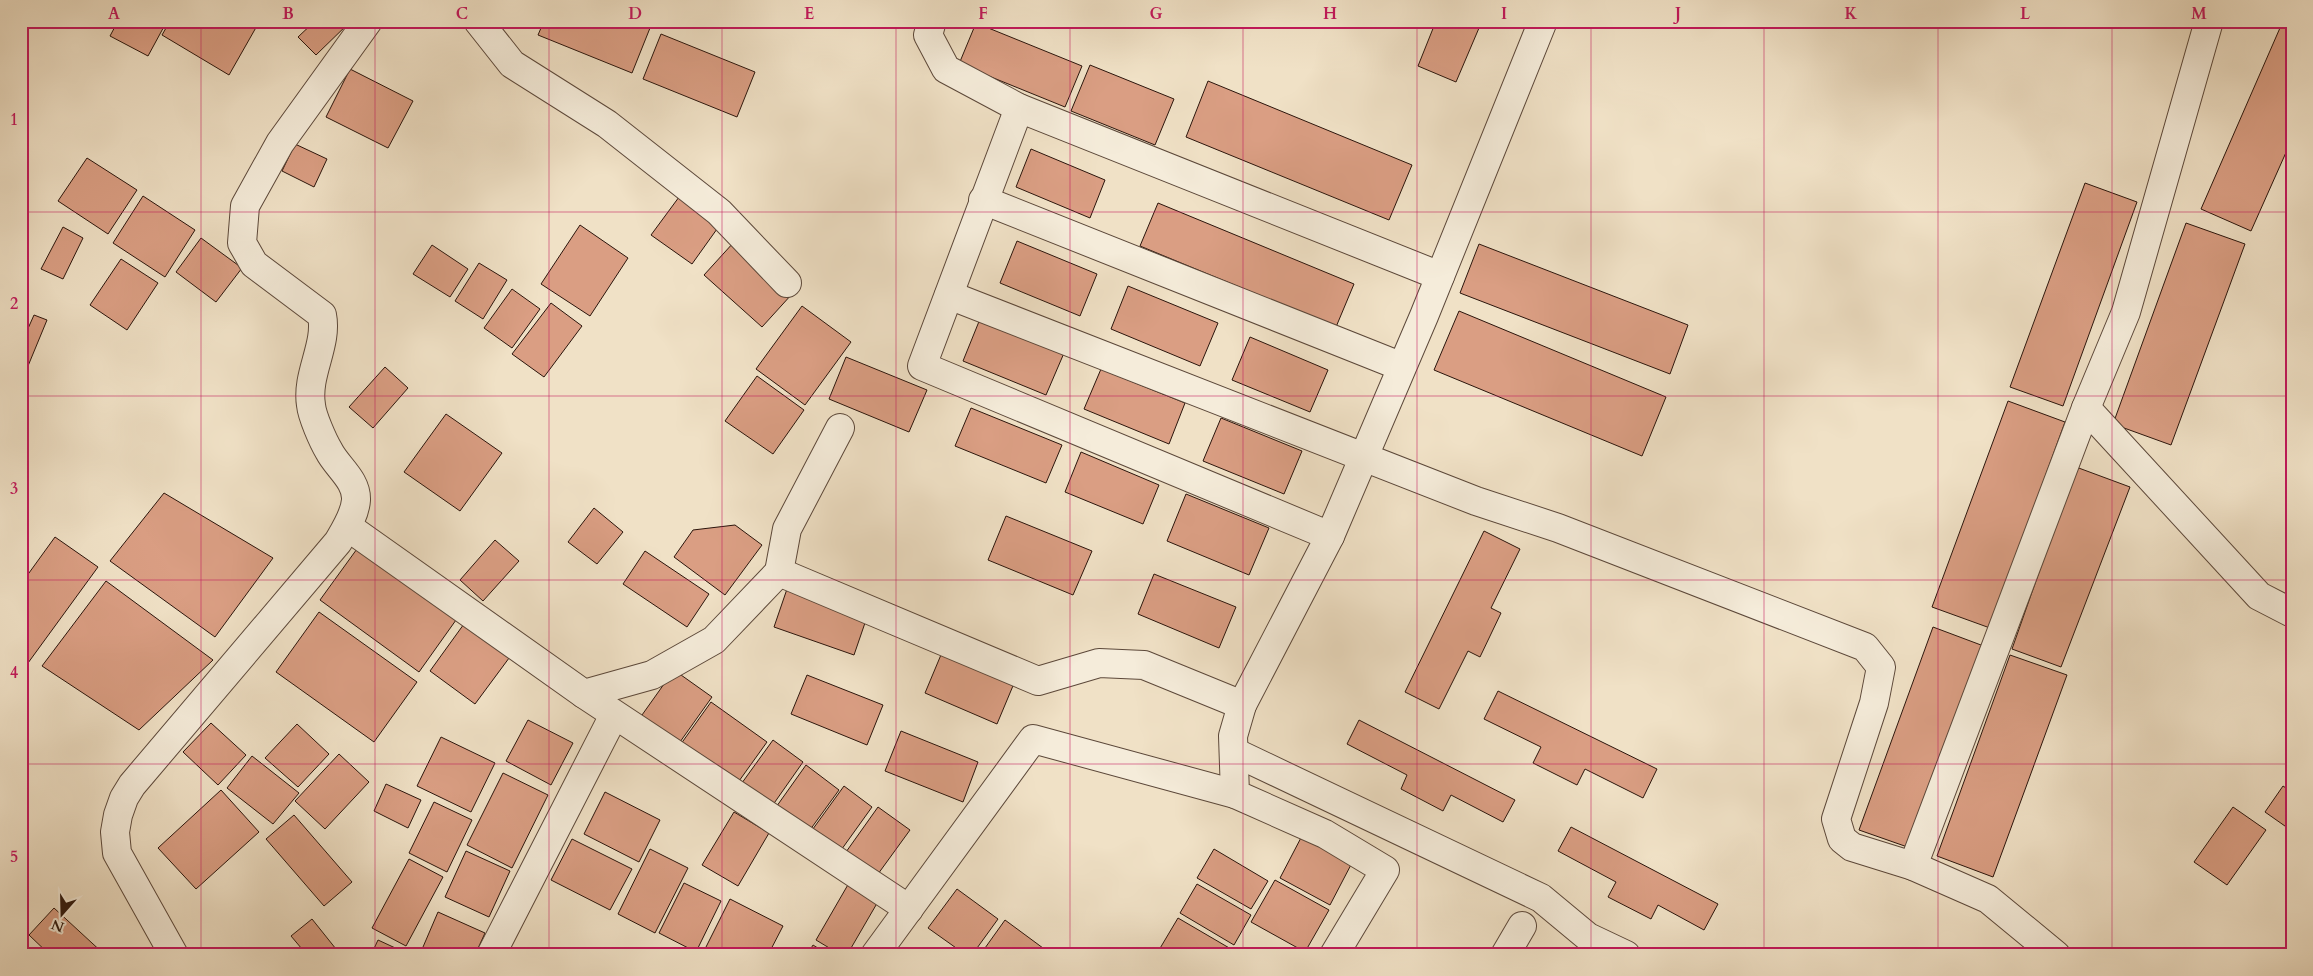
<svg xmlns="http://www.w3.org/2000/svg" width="2313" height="976" font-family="Cardo,serif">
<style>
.building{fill:#da9e83;stroke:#2b150c}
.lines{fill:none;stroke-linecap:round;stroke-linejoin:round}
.minor-casing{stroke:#5c483a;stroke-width:30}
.minor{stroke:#f5ecda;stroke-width:28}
.grid{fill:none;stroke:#c2185b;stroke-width:1;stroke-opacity:0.55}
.neatline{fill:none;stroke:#c2185b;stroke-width:2}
.grid-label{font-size:16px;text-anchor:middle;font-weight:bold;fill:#c2185b}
</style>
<rect width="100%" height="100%" fill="#f0e1c6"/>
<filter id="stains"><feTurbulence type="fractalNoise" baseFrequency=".004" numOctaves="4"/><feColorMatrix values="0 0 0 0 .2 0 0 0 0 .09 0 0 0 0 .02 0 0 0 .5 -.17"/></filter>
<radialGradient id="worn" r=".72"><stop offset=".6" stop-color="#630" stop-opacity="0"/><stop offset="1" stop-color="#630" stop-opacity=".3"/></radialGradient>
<g class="building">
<path d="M118,21H167L148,56L110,36Z"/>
<path d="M170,21H253L258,24L229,75L162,35Z"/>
<path d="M315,21H351L316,55L298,37Z"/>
<path d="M544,21H633L650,28L632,73L538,35Z"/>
<path d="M1436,21H1463L1479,28L1456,82L1418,66Z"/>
<path d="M2283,21H2292V139L2251,231L2201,209Z"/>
<path d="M976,23L1082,66L1065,107L959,64Z"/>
<path d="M661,34L755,72L737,117L643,79Z"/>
<path d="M1090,65L1174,99L1155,145L1071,111Z"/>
<path d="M350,69L413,101L388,148L326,117Z"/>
<path d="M1208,81L1412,165L1389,220L1186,137Z"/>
<path d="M295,144L327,159L314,187L282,171Z"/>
<path d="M1031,149L1105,180L1090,218L1016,187Z"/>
<path d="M87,158L137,190L108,234L58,201Z"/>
<path d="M2085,183L2137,202L2063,406L2010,387Z"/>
<path d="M682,193L722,222L692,264L651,235Z"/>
<path d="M143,196L195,230L165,277L113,243Z"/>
<path d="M1158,203L1354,284L1336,327L1140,246Z"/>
<path d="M2186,223L2245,244L2171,445L2113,424Z"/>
<path d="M580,225L628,258L590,316L541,284Z"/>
<path d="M63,227L83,238L63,279L41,269Z"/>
<path d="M201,238L242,268L216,302L176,272Z"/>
<path d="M1017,241L1097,274L1080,316L1000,283Z"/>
<path d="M734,242L792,294L762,327L704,275Z"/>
<path d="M1479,244L1688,325L1670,374L1460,293Z"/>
<path d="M432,245L468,269L450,297L413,274Z"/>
<path d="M121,259L158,283L127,330L90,305Z"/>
<path d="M479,263L507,280L483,319L455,301Z"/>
<path d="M1128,286L1218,323L1200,366L1111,329Z"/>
<path d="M512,289L540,309L512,348L484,328Z"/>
<path d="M551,303L582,326L544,377L512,354Z"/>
<path d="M802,306L851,342L805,405L756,369Z"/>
<path d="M1459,311L1666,397L1642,456L1434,370Z"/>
<path d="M34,315L47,320L28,366L21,363V331L26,333Z"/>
<path d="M980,319L1064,353L1046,395L963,361Z"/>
<path d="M1250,337L1328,370L1310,412L1232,380Z"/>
<path d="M846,357L927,390L909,432L829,399Z"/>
<path d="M385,367L408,388L373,428L349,407Z"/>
<path d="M1101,369L1185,403L1169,444L1084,409Z"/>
<path d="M757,376L804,410L773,454L725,421Z"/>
<path d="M2008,401L2065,422L1990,628L1932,607Z"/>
<path d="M971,408L1062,445L1046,483L955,446Z"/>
<path d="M446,414L502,453L460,511L404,472Z"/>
<path d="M1221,418L1302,451L1284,494L1203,461Z"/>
<path d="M1081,452L1159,485L1143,524L1065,492Z"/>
<path d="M2076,467L2130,487L2061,667L2012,649Z"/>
<path d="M164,493L273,558L215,637L110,561Z"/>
<path d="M1186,494L1269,528L1249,575L1167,541Z"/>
<path d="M594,508L623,532L597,564L568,542Z"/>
<path d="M1006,516L1092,551L1073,595L988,560Z"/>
<path d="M735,525L762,545L725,595L674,557L693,530Z"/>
<path d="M1484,531L1520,549L1491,608L1501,613L1480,657L1468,651L1439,709L1405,692Z"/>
<path d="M55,537L98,567L28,663L21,658V584Z"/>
<path d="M495,540L519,561L483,601L460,580Z"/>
<path d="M362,542L461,613L419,672L320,600Z"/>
<path d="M645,551L709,594L687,627L623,584Z"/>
<path d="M1154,574L1236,607L1219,648L1138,614Z"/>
<path d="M106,581L213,660L139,730L42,666Z"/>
<path d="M787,589L867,617L854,655L774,627Z"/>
<path d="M319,612L417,682L374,742L276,672Z"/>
<path d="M469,617L515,650L475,704L430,671Z"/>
<path d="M1933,627L1989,648L1916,850L1859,830Z"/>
<path d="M943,650L1015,681L997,724L925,693Z"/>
<path d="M2010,655L2067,675L1993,877L1937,856Z"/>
<path d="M674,670L712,697L675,749L637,722Z"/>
<path d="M807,675L883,705L867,745L791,714Z"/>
<path d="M1498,691L1657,769L1643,798L1585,769L1577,785L1533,763L1541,747L1484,719Z"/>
<path d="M711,702L767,742L734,788L678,748Z"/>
<path d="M528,720L573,743L551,785L506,761Z"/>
<path d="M1359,720L1515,800L1503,822L1451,795L1443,811L1401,789L1407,775L1347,744Z"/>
<path d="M211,723L246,755L218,785L183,752Z"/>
<path d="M297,724L329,754L298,787L265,758Z"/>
<path d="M901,731L978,762L963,802L885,771Z"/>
<path d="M441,737L495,763L471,812L417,786Z"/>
<path d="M773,740L803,762L770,809L739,787Z"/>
<path d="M339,754L369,782L325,829L295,801Z"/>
<path d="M252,756L299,793L273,824L227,788Z"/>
<path d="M806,765L839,790L807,834L774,810Z"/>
<path d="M503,773L548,795L512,868L467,845Z"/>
<path d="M386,784L421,800L408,828L374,811Z"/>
<path d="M844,786L872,807L839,853L810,833Z"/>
<path d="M2283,786L2292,792V831L2265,812Z"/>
<path d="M221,790L259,832L196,889L158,848Z"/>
<path d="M605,792L660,820L639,862L584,834Z"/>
<path d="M434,802L472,820L447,872L409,853Z"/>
<path d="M878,807L910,830L878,874L846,852Z"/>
<path d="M2233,807L2266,830L2227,885L2194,862Z"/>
<path d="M734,812L769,833L738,886L702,865Z"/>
<path d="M294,815L352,882L324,906L266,839Z"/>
<path d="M1571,827L1718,904L1704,930L1658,905L1651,919L1608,897L1616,882L1558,851Z"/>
<path d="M1304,832L1354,859L1330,905L1280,878Z"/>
<path d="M572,839L632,869L610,910L551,880Z"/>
<path d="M650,849L688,868L655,933L618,914Z"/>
<path d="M1214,849L1268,881L1251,909L1197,878Z"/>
<path d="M466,851L510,871L489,917L445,897Z"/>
<path d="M409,859L443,877L406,946L372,928Z"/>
<path d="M853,876L883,893L847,955H841L816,940Z"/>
<path d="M1275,880L1329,910L1305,952L1251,922Z"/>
<path d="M684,883L721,901L696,952L659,933Z"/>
<path d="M1197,884L1251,915L1234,945L1180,913Z"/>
<path d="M957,889L998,919L972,955H966L928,928Z"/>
<path d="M730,899L783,926L768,955H702Z"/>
<path d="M54,908L105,955H50L29,935Z"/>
<path d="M438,912L485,933L475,955L420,954Z"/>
<path d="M1178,918L1231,949L1227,955H1156Z"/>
<path d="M312,919L336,949L329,955H307L291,936Z"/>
<path d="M1005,920L1047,951L1045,955H980Z"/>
<path d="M378,940L404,952L402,955H371Z"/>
<path d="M813,945L829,955H807Z"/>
</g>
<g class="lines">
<defs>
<g id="minor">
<path d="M478,21L512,64L607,124L719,212L787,283"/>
<path d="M932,21L928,35L946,69L1019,108L1440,276"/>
<path d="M1019,108L922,366L1330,536"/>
<path d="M983,200L1400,366"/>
<path d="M949,295L1476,501L1558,528L1865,647L1881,667L1874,703L1836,819L1842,839L1852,847L1913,866L1988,899L2056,955"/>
<path d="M2086,408L2259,596L2292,613"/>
<path d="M840,428L787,529L779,572L1038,681L1099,663L1144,665L1242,705L1233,736L1235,794L1325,834L1385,870L1334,955"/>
<path d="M348,527L584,694L652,675L714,640L779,572"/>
<path d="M584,694L909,909"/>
<path d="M1242,705L1330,536L1424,316L1543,21"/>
<path d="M1234,752L1541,898L1588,937L1626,955"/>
<path d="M1913,866L2086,408L2126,312L2209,21"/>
<path d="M174,955L117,853L115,832L118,815L124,798L132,785L338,542C345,530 355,515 356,500C357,480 337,467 329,451C323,441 312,416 311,405C306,374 328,345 322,315L254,264L242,243L245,206L280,143L368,21"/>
<path d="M491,955L614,715"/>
<path d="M875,955L1033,739L1235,794"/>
<path d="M1505,955L1522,926"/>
</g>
</defs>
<use href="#minor" class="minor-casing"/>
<use href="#minor" class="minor"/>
</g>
<path class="grid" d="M201,21V955M375,21V955M549,21V955M722,21V955M896,21V955M1070,21V955M1243,21V955M1417,21V955M1591,21V955M1764,21V955M1938,21V955M2112,21V955M21,212H2292M21,396H2292M21,580H2292M21,764H2292"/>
<rect width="2313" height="976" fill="none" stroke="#f0e1c6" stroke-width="55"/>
<g transform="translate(62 914) rotate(200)" stroke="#f5ecda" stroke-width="4" paint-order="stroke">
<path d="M0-4L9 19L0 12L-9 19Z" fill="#2b150c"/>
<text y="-8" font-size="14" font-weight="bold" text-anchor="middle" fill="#2b150c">N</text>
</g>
<rect x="28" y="28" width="2258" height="920" class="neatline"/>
<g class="grid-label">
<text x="114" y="19">A</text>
<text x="288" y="19">B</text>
<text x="462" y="19">C</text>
<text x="635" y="19">D</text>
<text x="809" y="19">E</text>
<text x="983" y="19">F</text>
<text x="1156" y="19">G</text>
<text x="1330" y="19">H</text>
<text x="1504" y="19">I</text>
<text x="1678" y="19">J</text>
<text x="1851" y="19">K</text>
<text x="2025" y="19">L</text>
<text x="2199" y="19">M</text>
<text x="14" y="125">1</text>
<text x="14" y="309">2</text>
<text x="14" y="494">3</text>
<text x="14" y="678">4</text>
<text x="14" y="862">5</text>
</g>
<rect width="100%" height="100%" filter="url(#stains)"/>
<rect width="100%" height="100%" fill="url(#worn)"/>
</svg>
